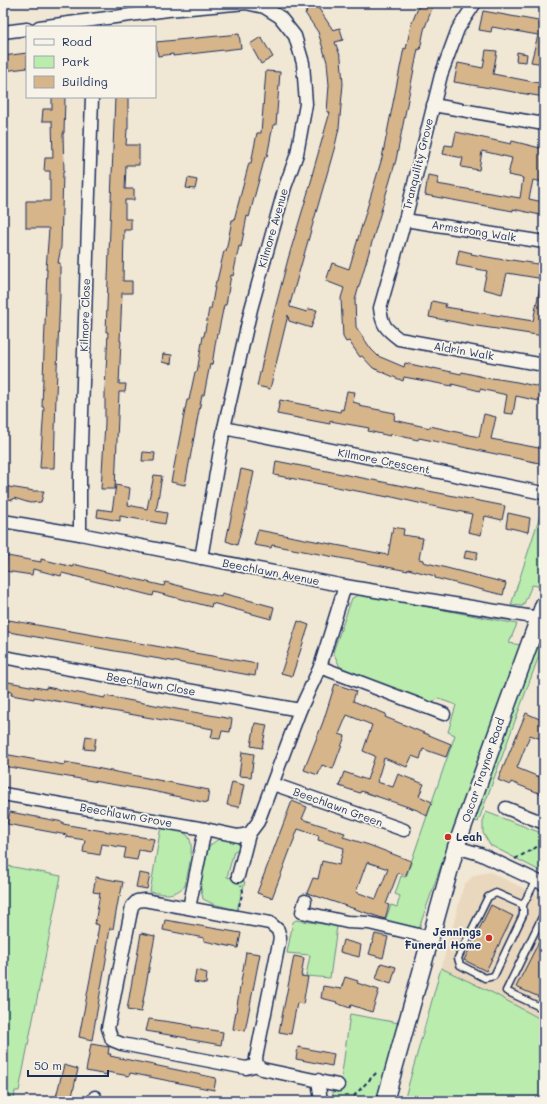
<svg xmlns="http://www.w3.org/2000/svg" width="547" height="1104" font-family="Mali,sans-serif">
<style>
.built{fill:#e9d8be}
.green{fill:#b9ecad;stroke:#6a8e86}
.building{fill:#d7b58a;stroke:#1b2f5e;fill-rule:evenodd}
.lines{fill:none;stroke-linecap:round;stroke-linejoin:round}
.lane-casing{stroke:#1b2f5e;stroke-width:9}
.street-casing{stroke:#1b2f5e;stroke-width:15}
.secondary-casing{stroke:#1b2f5e;stroke-width:19}
.path{stroke:#1b2f5e;stroke-width:2;stroke-dasharray:4 3;stroke-linecap:butt}
.lane{stroke:#f7f3e8;stroke-width:6}
.street{stroke:#f7f3e8;stroke-width:12}
.secondary{stroke:#f7f3e8;stroke-width:16}
.poi-dot{fill:#c8321e;stroke:#f7f3e8;stroke-width:1.5}
.labels{text-anchor:middle;stroke-width:3.5;stroke-linejoin:round;paint-order:stroke}
.street-label{font-size:11px;fill:#1b2f5e;stroke:#f7f3e8}
.poi-label{font-size:11px;font-weight:bold;fill:#1b2f5e;stroke:#f7f3e8;text-anchor:start}
</style>
<rect width="100%" height="100%" fill="#f1e7d5"/>
<filter id="ink" filterUnits="userSpaceOnUse"><feTurbulence type="fractalNoise" baseFrequency=".025" numOctaves="2"/><feDisplacementMap in="SourceGraphic" scale="8" xChannelSelector="R" yChannelSelector="G"/><feConvolveMatrix kernelMatrix="1 2 1 2 8 2 1 2 1" color-interpolation-filters="sRGB"/></filter>
<g filter="url(#ink)">
<path class="built" d="M490,872L544,898V1101H405L464,885L474,875Z"/>
<g class="green">
<path d="M543,506L544,583L543,587L532,585L523,606L511,605Z"/>
<path d="M361,594L517,624L509,643L521,645L449,843L419,928L385,921L391,905L397,907L400,896L395,894L401,876L406,877L455,735L448,732L456,705L439,699L428,703L340,667L333,652L352,598Z"/>
<path d="M544,624V642L478,822L472,820Z"/>
<path d="M486,812L544,834V873L490,845L483,833V822Z"/>
<path d="M161,826C169,828 181,829 188,836C196,846 187,874 185,886C172,897 166,894 150,892Z"/>
<path d="M225,839L241,844L240,849L234,851L227,877L245,882L237,910L213,904L203,899L200,884L209,846L217,840Z"/>
<path d="M3,865L61,876L19,1091H15L14,1101H3Z"/>
<path d="M296,920L337,926L330,978L306,976L310,955L287,953L293,922Z"/>
<path d="M441,968L493,993L544,1021V1101H404Z"/>
<path d="M350,1014L399,1023L376,1101H333V1089L340,1088Z"/>
</g>
<g class="building">
<path d="M296,3H315L333,30L340,28L343,40L335,42L341,58L343,84L339,128L335,146L290,304V307L307,312L308,309L317,310L311,328L289,321L288,315L270,389L257,386L271,324L288,259L313,175H312L330,112H327L329,85L327,62L318,32L305,13L307,12Z"/>
<path d="M420,3H434L424,30L420,50L418,49L396,160L355,300L356,327L371,349L378,356L404,367L405,363L433,369V368L461,374L462,372L492,379V378L517,382L544,388V402L516,396L513,414L504,413L507,395L480,389V391L452,384V386L404,377L403,381L373,368L362,356L360,357L349,341L346,342L343,337L341,298L344,288L326,281L332,263L349,269L382,158L404,48L406,49L411,25Z"/>
<path d="M483,11L544,22V64L531,62L538,35L492,27L491,32L479,30Z"/>
<path d="M239,34L241,48L173,56V54L158,56L156,42Z"/>
<path d="M261,37L273,57L261,64L250,44Z"/>
<path d="M486,50L497,51L493,74L544,84V97L454,82L458,63L483,68Z"/>
<path d="M517,52L527,54L526,62L516,61Z"/>
<path d="M27,53V68L3,71V56Z"/>
<path d="M266,71L280,72L276,125H273L267,157H265L249,217L247,216L241,247L239,246L233,276L231,275L226,305H224L218,334L217,333L212,365L210,364L204,395H202L185,485L171,482L187,400H189L195,372H197L203,336H204L209,309H211L216,281H217L224,251H226L232,220H234L249,163H251L257,133H261Z"/>
<path d="M52,97H65L64,133H63L64,172H63L61,247L58,263H60V294L56,395L54,468H40L44,407H42L47,269H46L49,229L48,228H26V201H50V171H44L45,158H53L52,121H42L43,109H52Z"/>
<path d="M115,97H128V129H127L126,145H139V165H126L125,189H134V200H125V219H131V230H124L123,281H132V293H122L120,341H121L119,384H126L125,392H119L115,489H101L105,423V391L108,332H106Z"/>
<path d="M456,132L511,144L512,141L544,149V182L533,180L529,199L543,202L540,215L513,209V211L425,195L428,175L439,177L437,184L520,198L523,178L508,175L512,158L482,151L479,170L461,167L463,158L443,154L445,145L453,146Z"/>
<path d="M188,178L197,180L195,189L186,188Z"/>
<path d="M459,250L472,253L471,254L504,260L505,259L544,265V279L507,273L502,294L483,289L487,271L456,265Z"/>
<path d="M540,287L544,288V336L470,325L429,317L432,301L446,304L445,307L533,321Z"/>
<path d="M163,354L172,355L171,364L162,362Z"/>
<path d="M347,391L355,392L353,402L360,404L359,406L395,413L394,420L430,428V426L479,437L484,414L496,417L491,439L544,449V464L419,438L418,440L391,434L390,436L368,431L369,428L330,421V424L277,414L280,400L340,412L341,409L343,410Z"/>
<path d="M143,452L155,453L154,461H142Z"/>
<path d="M276,461L505,506L502,520L485,516L481,535L468,532L472,514L427,505L388,496V497L274,475Z"/>
<path d="M241,469L254,472L245,515L237,545L226,541Z"/>
<path d="M154,475L162,476L156,511L167,513L165,524L120,516V521L97,517L98,509L112,511L116,485L130,488L128,505L147,509Z"/>
<path d="M3,486L34,491H44L41,502L30,503L14,498L13,500L3,498Z"/>
<path d="M508,513L530,518L528,532L506,527Z"/>
<path d="M393,527L404,529L403,535L423,538L419,559L423,560V562L506,583L503,595L435,578V576L408,569V571L272,545L271,548L254,545L258,530L388,555Z"/>
<path d="M466,550L478,552L476,560L464,558Z"/>
<path d="M7,556L41,562V559L73,567V564L164,586L165,582L221,597L222,593L274,607L271,619L212,603L211,607L154,592L153,596L62,573L61,576L33,569L32,575L5,571Z"/>
<path d="M3,619L257,664L255,676L3,631Z"/>
<path d="M298,621L309,625L292,676L281,673Z"/>
<path d="M3,681L46,689V687L105,698V696L232,719L230,732L222,731L220,739L211,738L213,729L34,697V699L11,695L12,692L3,691Z"/>
<path d="M335,684L356,691L353,701L386,714L385,717L451,744L446,757L423,749L420,759L412,756L407,767L384,758L377,782L393,787L398,774L424,784L419,796L432,802L427,816L417,810L361,791L360,793L339,786L344,772L367,780L375,756L363,751L372,725L347,715L339,734L345,736L333,769L322,765L318,775L304,770L323,722Z"/>
<path d="M526,713L544,721V740L530,735L517,768L544,779V795L511,782L510,785L498,780Z"/>
<path d="M255,723L267,725L262,748L251,746Z"/>
<path d="M86,736L96,738L94,750L84,749Z"/>
<path d="M242,752L254,754L251,777L239,776Z"/>
<path d="M4,754L64,765L65,762L209,790L207,803L152,791L3,766Z"/>
<path d="M232,782L244,785L239,807L227,805Z"/>
<path d="M292,801L307,807L302,819L345,833L343,837L369,845L411,861L406,875L398,873L386,904L389,905L385,919L307,893L313,878L318,879L322,861L339,865L344,848L318,840L319,836L298,829L272,898L257,893ZM367,862L388,869L376,899L356,892Z"/>
<path d="M10,812L63,822V824L91,829L154,839L151,852L139,850L137,860L124,858L126,848L102,844L100,855L83,852L85,840L66,837L67,835L7,824Z"/>
<path d="M139,873L150,875L147,889L136,887Z"/>
<path d="M96,877L123,882L120,897L119,896L113,929L110,928L107,948H108L92,1040L79,1037L98,937H97L99,925L95,924L100,893L93,892Z"/>
<path d="M491,905L513,916L486,971L464,960Z"/>
<path d="M165,920L241,933L238,948L204,941V938L163,930Z"/>
<path d="M544,932V999L516,987Z"/>
<path d="M141,933L155,936L141,1012L127,1010L133,975H134Z"/>
<path d="M375,934L388,937L383,958L369,954Z"/>
<path d="M343,940L361,945L359,957L340,952Z"/>
<path d="M246,952L260,954L245,1031L233,1029Z"/>
<path d="M294,956L304,958L301,976L308,977L303,1004L297,1003L291,1034L279,1032Z"/>
<path d="M381,963L396,967L391,984L376,979Z"/>
<path d="M196,970L207,973L206,984L194,982Z"/>
<path d="M345,977L358,981L357,983L379,990L372,1012L351,1005L350,1008L336,1003L337,1002L321,998L323,986L341,989Z"/>
<path d="M149,1019L184,1024L192,1026V1028L194,1027L223,1032L221,1045L187,1039V1038L146,1031Z"/>
<path d="M91,1044L109,1047L108,1054H111L110,1056L216,1078L214,1090L130,1073L129,1076L107,1072V1075L86,1071Z"/>
<path d="M298,1047L334,1054L332,1066L296,1059Z"/>
<path d="M64,1065L78,1069L71,1101H55Z"/>
</g>
<g class="lines">
<defs>
<g id="lane">
<path d="M523,905L496,893L488,897L458,958L460,965L485,978L494,976L523,915V905L536,880"/>
<path d="M540,1007L506,991L544,913"/>
</g>
<g id="street">
<path d="M475,3L458,29L441,75L405,220L380,308C382,326 386,329 399,339L544,365"/>
<path d="M39,27L168,10L246,3L264,7L280,17L295,36L303,63L306,104L297,154L285,187L251,309L224,428L201,558"/>
<path d="M3,32L27,29"/>
<path d="M433,105L544,124"/>
<path d="M405,220L544,242"/>
<path d="M224,428L543,493"/>
<path d="M3,521L80,534L345,586L539,618"/>
<path d="M80,534V477L92,97"/>
<path d="M3,657L300,710"/>
<path d="M320,667L444,714"/>
<path d="M273,784L404,830"/>
<path d="M3,794L205,829L238,836L249,834"/>
<path d="M506,808L544,823"/>
<path d="M456,847L480,854L544,884"/>
<path d="M238,876L249,834L258,822L300,710L320,667L345,586"/>
<path d="M305,901L302,912L347,922L369,923L431,938"/>
<path d="M189,908L205,829"/>
<path d="M257,1065L246,1068L122,1044L112,1040L108,1028L132,906L137,901L144,900L270,923L278,930L280,938L256,1058L257,1065L262,1069L338,1085"/>
<path d="M318,1080L321,1101"/>
<path d="M94,1101L95,1097"/>
</g>
<path id="secondary" d="M385,1101L456,847L495,738L544,604"/>
</defs>
<use href="#lane" class="lane-casing"/>
<use href="#street" class="street-casing"/>
<use href="#secondary" class="secondary-casing"/>
<g class="path">
<path d="M515,859L544,843"/>
<path d="M239,906L243,891L241,885"/>
<path d="M349,1101L377,1072"/>
</g>
<use href="#lane" class="lane"/>
<use href="#street" class="street"/>
<use href="#secondary" class="secondary"/>
</g>
</g>
<g class="poi-dot">
<circle cx="448" cy="837" r="4"/>
<circle cx="489" cy="938" r="4"/>
</g>
<g class="labels">
<g class="street-label">
<text transform="translate(418 164) rotate(-76)" y="4">Tranquility Grove</text>
<text transform="translate(273 228) rotate(-74)" y="4">Kilmore Avenue</text>
<text transform="translate(474 231) rotate(9)" y="4">Armstrong Walk</text>
<text transform="translate(85 315) rotate(-88)" y="4">Kilmore Close</text>
<text transform="translate(464 351) rotate(10)" y="4">Aldrin Walk</text>
<text transform="translate(384 461) rotate(11)" y="4">Kilmore Crescent</text>
<text transform="translate(271 572) rotate(11)" y="4">Beechlawn Avenue</text>
<text transform="translate(151 684) rotate(10)" y="4">Beechlawn Close</text>
<text transform="translate(483 770) rotate(-71)" y="4">Oscar Traynor Road</text>
<text transform="translate(338 807) rotate(20)" y="4">Beechlawn Green</text>
<text transform="translate(126 815) rotate(10)" y="4">Beechlawn Grove</text>
</g>
<g class="poi-label">
<text x="456" y="841">Leah</text>
<text x="481" y="936" text-anchor="end">Jennings<tspan x="481" dy="13">Funeral Home</tspan></text>
</g>
</g>
<rect width="547" height="1104" fill="none" stroke="#f7f3e8" stroke-width="16"/>
<rect x="8" y="8" width="531" height="1088" fill="none" stroke="#1b2f5e" stroke-width="1.5" filter="url(#ink)"/>
<rect x="26" y="26" width="130" height="72" fill="#f7f3e8" stroke="#9fa5b1"/>
<rect x="34" y="39" width="20" height="6" fill="#f7f3e8" stroke="#9fa5b1"/>
<text x="62" y="46" font-size="12" fill="#1b2f5e">Road</text>
<rect x="34" y="56" width="20" height="12" fill="#b9ecad" stroke="#9fa5b1"/>
<text x="62" y="66" font-size="12" fill="#1b2f5e">Park</text>
<rect x="34" y="76" width="20" height="12" fill="#d7b58a" stroke="#9fa5b1"/>
<text x="62" y="86" font-size="12" fill="#1b2f5e">Building</text>
<path d="M28 1070v6h80v-6" fill="none" stroke="#1b2f5e" stroke-width="2"/>
<text x="34" y="1070" font-size="12" fill="#1b2f5e" stroke="#f7f3e8" stroke-width="3" paint-order="stroke">50 m</text>
</svg>
